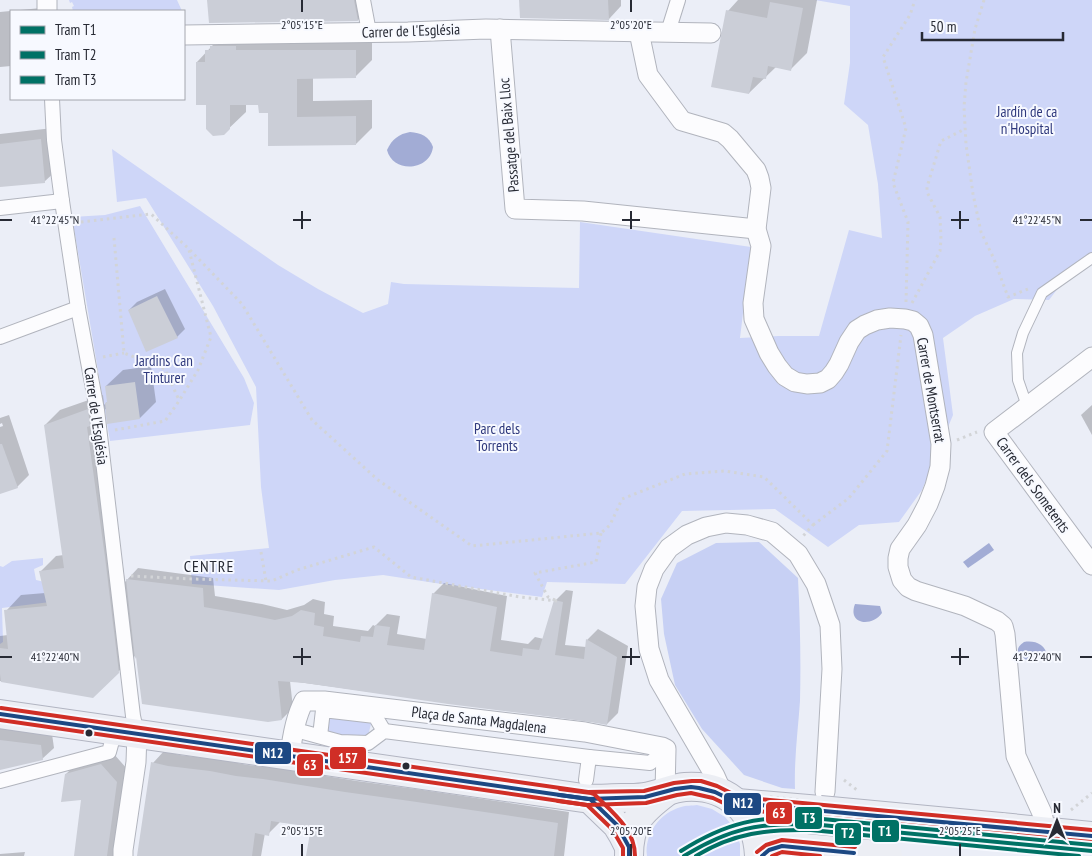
<svg xmlns="http://www.w3.org/2000/svg" width="1092" height="856" font-family="'PT Sans Narrow',sans-serif">
<style>
.green{fill:#ced6f8}
.forest{fill:#c7d0f4}
.water{fill:#a2acd5}
.shadow{fill:#0003}
.building{fill:#cbced7}
.lines{fill:none;stroke-linecap:round;stroke-linejoin:round}
.service-casing{stroke:#b1b4bd;stroke-width:12}
.pedestrian-casing{stroke:#b1b4bd;stroke-width:16}
.minor-casing{stroke:#b1b4bd;stroke-width:21}
.primary-casing{stroke:#b2b5c2;stroke-width:30}
.path{stroke:#d2d4d7;stroke-width:3;stroke-dasharray:2.5 4;stroke-linecap:butt}
.service{stroke:#fcfcfe;stroke-width:10}
.pedestrian{stroke:#fcfcfe;stroke-width:14}
.minor{stroke:#fcfcfe;stroke-width:19}
.primary{stroke:#eceef4;stroke-width:28}
.primary-bridge-casing{stroke:#b2b5c2;stroke-width:30;stroke-linecap:butt}
.path-bridge{stroke:#d2d4d7;stroke-width:3;stroke-dasharray:2.5 4;stroke-linecap:butt}
.primary-bridge{stroke:#eceef4;stroke-width:28}
.bus-1-casing{stroke:#f7f9ff;stroke-width:8}
.bus-2-casing{stroke:#f7f9ff;stroke-width:8}
.bus-3-casing{stroke:#f7f9ff;stroke-width:8}
.bus-1{stroke:#1c4883;stroke-width:4}
.bus-2{stroke:#d02e26;stroke-width:4}
.bus-3{stroke:#d02e26;stroke-width:4}
.tram-1-casing{stroke:#f7f9ff;stroke-width:8}
.tram-2-casing{stroke:#f7f9ff;stroke-width:8}
.tram-3-casing{stroke:#f7f9ff;stroke-width:8}
.tram-1{stroke:#007165;stroke-width:4}
.tram-2{stroke:#007165;stroke-width:4}
.tram-3{stroke:#007165;stroke-width:4}
.ticks{fill:none;stroke:#272a34;stroke-width:2}
.bus-dot{fill:#272a34;stroke:#f7f9ff;stroke-width:2}
.labels{text-anchor:middle;stroke-width:4;stroke-linejoin:round;paint-order:stroke}
.street-label{font-size:15px;fill:#272a34;stroke:#f7f9ff}
.park-label{font-size:15px;fill:#2f397d;stroke:#f7f9ff}
.neighbourhood-label{font-size:16px;letter-spacing:1px;fill:#272a34;stroke:#f7f9ff}
.ticks-label{font-size:12px;text-anchor:middle;fill:#272a34;stroke:#f7f9ff;stroke-width:4;stroke-linejoin:round;paint-order:stroke}
.line-badge{stroke:#f7f9ff;stroke-width:2}
.badge-label{font-size:14px;text-anchor:middle;font-weight:bold;fill:#fff}
</style>
<rect width="100%" height="100%" fill="#ebeef7"/>
<g class="green">
<path d="M69,0H177L182,11H73L72,7L74,6L72,2L70,3Z"/>
<path d="M815,0H1092V264L1074,267L1049,300L1014,299L975,316L943,338L953,415L922,490L899,522L859,525L828,547L775,509L682,511L625,584L547,582L542,597L435,583L383,575L335,580L279,590L192,584L190,556L269,548L261,487L256,387L213,306L146,198L117,202L112,149L278,265L318,289L363,313L388,304L391,282L404,284L579,288L580,222L751,247L740,338L779,336H819L849,230L882,238L878,184L868,125L844,104L850,63V6Z"/>
<path d="M140,206L244,378L254,403L250,425L110,441L72,217L105,215Z"/>
<path d="M43,558V565L34,569L36,580L49,583L50,602L2,608L3,642L0,644V566L3,567L12,561Z"/>
<path d="M327,714L372,720L367,740L324,733Z"/>
<path d="M697,805L712,809L725,817L735,829L740,844V856H647C644,834 660,813 681,807C686,805 692,806 697,805Z"/>
</g>
<path class="forest" d="M759,542L798,578C800,619 801,660 800,701C798,730 794,759 795,789L782,788L744,775L702,729L675,685L664,634L661,599L677,563L716,543Z"/>
<g class="water">
<path d="M410,132C421,133 429,136 433,147C430,171 393,174 387,150C392,139 399,134 410,132Z"/>
<path d="M989,543L994,550L968,568L963,562Z"/>
<path d="M855,604L880,606L882,613C872,627 847,625 855,604Z"/>
<path d="M1024,642C1034,640 1046,644 1047,656L1043,659C1035,654 1034,653 1028,661C1020,656 1012,650 1024,642Z"/>
</g>
<g class="shadow">
<path d="M209,0H363L366,12L358,20Z"/>
<path d="M521,0H621V6L609,19Z"/>
<path d="M738,0H817L807,53L790,70L776,67L749,93L728,11Z"/>
<path d="M41,8L42,11H11V66L0,67V12Z"/>
<path d="M227,30L372,34V60L355,77H313V101L372,100V128L356,144L269,111L260,104H246V112L223,134L207,103L197,62Z"/>
<path d="M53,128L57,170L44,182L0,186V134Z"/>
<path d="M165,289L185,329L177,337L129,310L137,302Z"/>
<path d="M151,366L156,402L140,418L107,408L102,412L125,582L138,568L213,578L215,596L262,604L287,610L304,605L313,599L325,602L324,614L334,616L333,626L368,631L373,625L375,626L387,614L400,616L397,634L427,639L433,594L444,583L507,596L501,640L528,644L535,637L544,639L555,601L566,590L573,591L565,645L586,647L587,640L598,629L628,646L618,713L607,724L290,681L293,708L282,719L136,655L92,696L0,681V636L8,635L6,611L21,595L45,593L41,571L56,556L64,555L45,425L60,410L103,395L104,405L108,401L106,386L123,370Z"/>
<path d="M1092,405V435L1081,415Z"/>
<path d="M9,415L29,475L17,487L0,492V427L3,426L2,423L0,424V418Z"/>
<path d="M0,727L52,734L54,748L42,759L0,769Z"/>
<path d="M164,751L180,755L222,760L248,765L276,768L357,781L423,790L569,812L564,856H308L312,826L280,822L268,834L265,833L261,856H139L153,763Z"/>
<path d="M113,753L128,770L117,856H75L83,799L66,774L78,762Z"/>
<path d="M25,852L24,856H0V854Z"/>
</g>
<g class="building">
<path d="M207,0H354L358,21L209,23Z"/>
<path d="M519,0H608L609,20L520,18Z"/>
<path d="M770,2L803,8L791,71L768,66L766,79L753,77L749,94L711,87L726,10L767,18Z"/>
<path d="M210,46H236V50H356V78L297,79V117L356,116V145L268,146V113H259L258,105H230V129L224,135L213,136L206,129V105H196V62H205V50H210Z"/>
<path d="M41,139L45,183L0,187V144Z"/>
<path d="M157,296L178,338L146,352L128,310Z"/>
<path d="M135,382L140,419L107,424L105,403L107,402L105,386Z"/>
<path d="M88,409L90,426L87,427L105,557L119,673L93,698L1,682L0,674V648L8,649L4,610L47,606L39,571L64,568L44,425Z"/>
<path d="M0,444H2L18,488L0,494Z"/>
<path d="M126,579L203,588L204,607L250,615L275,620L292,616L301,610L315,613L314,625L324,627L323,636L360,642L361,636L373,637L375,625L390,627L387,645L424,650L432,593L457,598L497,607L490,651L522,656L523,648L539,650L554,600L563,602L555,655L584,659L586,639L617,657L607,725L586,721L448,704L305,683L278,681L282,720L268,722L142,704L136,657L135,659Z"/>
<path d="M0,740L41,745L43,760L0,770Z"/>
<path d="M151,762L168,766L210,771L236,776L263,779L345,792L410,801L558,823L554,856H306L311,827L271,821L269,836L255,833L252,856H137Z"/>
<path d="M101,764L117,782L107,856H74L81,800L61,802L65,774Z"/>
</g>
<g class="lines">
<defs>
<path id="service" d="M1027,406L1018,380L1017,353L1023,333L1042,293L1092,258"/>
<g id="pedestrian">
<path d="M363,0L369,32"/>
<path d="M668,32L678,0"/>
<path d="M52,99L54,140L62,201L78,308L97,410L133,716L137,734"/>
<path d="M0,208L62,201"/>
<path d="M0,337L78,308"/>
<path d="M303,732L340,742L368,743L384,731L589,757"/>
<path d="M320,736L323,710L375,716L384,731"/>
<path d="M586,780L589,757L650,763L663,752"/>
<path d="M0,781L109,752L115,730"/>
</g>
<g id="minor">
<path d="M47,0V11"/>
<path d="M500,29L515,209L583,211L756,229"/>
<path d="M639,32L648,75L682,121L723,133L730,139L756,170L759,178L761,188L756,229L761,246L753,303L754,319L769,353L777,366L785,376L795,382L807,384L820,383L828,379L834,372L839,364L849,342L857,330L865,325L877,320L890,318L905,319L913,321L919,326L923,335L941,444L940,467L935,486L928,504L917,525L900,549L898,558V567L902,580L908,587L916,591L965,606L997,621L1003,626L1005,634L1016,756L1042,813L1046,831"/>
<path d="M184,35L408,32L486,29L711,33"/>
<path d="M1092,357L994,432L1092,565"/>
<path d="M290,756C292,737 295,718 304,701H324L585,732L662,747L666,749L665,793"/>
<path d="M723,794L715,776L659,680L649,649L645,606L647,587L654,569L669,548L687,535L706,527L726,523L747,525L772,532L798,554L816,584L830,625L832,669L825,792"/>
<path d="M123,856V850L136,762L137,734"/>
</g>
<g id="primary">
<path d="M0,714L583,798C596,800 608,798 621,798C629,798 637,798 644,797C658,795 672,788 685,787C729,784 757,813 759,856"/>
<path d="M590,799L617,825L623,835L629,847"/>
<path d="M737,803L820,810"/>
<path d="M1001,827L1092,836"/>
<path d="M629,856C629,823 640,812 665,793"/>
<path d="M762,856C774,840 798,848 815,849"/>
</g>
</defs>
<use href="#service" class="service-casing"/>
<use href="#pedestrian" class="pedestrian-casing"/>
<use href="#minor" class="minor-casing"/>
<use href="#primary" class="primary-casing"/>
<g class="path">
<path d="M984,0L975,29L966,82L964,107L966,144L973,194L981,232L994,259L1008,297L1028,289"/>
<path d="M81,222L151,214L189,249L242,304L312,420L378,480L472,546L601,533L610,525L622,499L685,474L725,471L764,477L813,525L803,536"/>
<path d="M114,238L124,353L165,369L179,400"/>
<path d="M906,302L908,222L893,183L906,128L883,57L910,15L915,0"/>
<path d="M912,303L940,251L941,239L940,217L927,192V187L941,141L965,129"/>
<path d="M103,357L124,353"/>
<path d="M115,430L165,421L179,401L198,370L211,337L189,250"/>
<path d="M957,440L977,432"/>
<path d="M813,525L849,498L887,451L901,335"/>
<path d="M261,552L266,581"/>
<path d="M131,576L192,579L272,581L297,570L374,547L411,577L520,597L558,601"/>
<path d="M555,600L548,597L535,573L596,562L601,533"/>
<path d="M844,780L857,790"/>
<path d="M1071,810L1092,793"/>
</g>
<use href="#service" class="service"/>
<use href="#pedestrian" class="pedestrian"/>
<use href="#minor" class="minor"/>
<use href="#primary" class="primary"/>
<defs>
<g id="primary-bridge">
<path d="M820,810L1001,827"/>
<path d="M815,849L888,856"/>
</g>
</defs>
<use href="#primary-bridge" class="primary-bridge-casing"/>
<path class="path-bridge" d="M770,797L800,800"/>
<use href="#primary-bridge" class="primary-bridge"/>
<defs>
<g id="bus-1">
<path d="M0,714L588,799L645,797L675,789L691,787L699,788L715,792L737,803L1092,836"/>
<path d="M559,795L590,799L617,825L629,847V856"/>
<path d="M762,856L769,850L782,846L854,853"/>
</g>
<g id="bus-2">
<path d="M0,720L587,805L646,803L677,795L691,793L713,798L736,809L1091,842"/>
<path d="M558,801L587,805L612,829L623,848V856"/>
<path d="M772,856L782,852L820,856"/>
</g>
<g id="bus-3">
<path d="M1,708L588,792L644,791L674,783L692,781H701L717,786L739,797L1092,830"/>
<path d="M560,789L591,793L594,794C612,812 635,829 635,856"/>
<path d="M757,852L766,845L782,840L855,847"/>
</g>
</defs>
<use href="#bus-1" class="bus-1-casing"/>
<use href="#bus-2" class="bus-2-casing"/>
<use href="#bus-3" class="bus-3-casing"/>
<use href="#bus-1" class="bus-1"/>
<use href="#bus-2" class="bus-2"/>
<use href="#bus-3" class="bus-3"/>
<defs>
<path id="tram-1" d="M684,856C730,828 758,823 811,824L1092,851"/>
<path id="tram-2" d="M696,856C733,833 768,829 811,830L1079,856"/>
<path id="tram-3" d="M681,851C727,822 758,816 812,818L1092,845"/>
</defs>
<use href="#tram-1" class="tram-1-casing"/>
<use href="#tram-2" class="tram-2-casing"/>
<use href="#tram-3" class="tram-3-casing"/>
<use href="#tram-1" class="tram-1"/>
<use href="#tram-2" class="tram-2"/>
<use href="#tram-3" class="tram-3"/>
</g>
<path class="ticks" d="M302,0V12M631,0V12M302,211V229M631,211V229M960,211V229M0,220H12M293,220H311M622,220H640M951,220H969M1080,220H1092M302,648V665M631,648V665M960,648V665M0,657H12M293,657H311M622,657H640M951,657H969M1080,657H1092M302,844V856M631,844V856M960,844V856"/>
<g class="bus-dot">
<circle cx="89" cy="733" r="4.5"/>
<circle cx="406" cy="766" r="4.5"/>
</g>
<g class="labels">
<g class="street-label">
<text transform="translate(411 31) rotate(-2)" y="5">Carrer de l'Església</text>
<text transform="translate(509 135) rotate(-95)" y="5">Passatge del Baix Lloc</text>
<text transform="translate(931 390) rotate(80)" y="5">Carrer de Montserrat</text>
<text transform="translate(96 416) rotate(82)" y="5">Carrer de l'Església</text>
<text transform="translate(1033 485) rotate(54)" y="5">Carrer dels Sometents</text>
<text transform="translate(479 720) rotate(7)" y="5">Plaça de Santa Magdalena</text>
</g>
<g class="park-label">
<text x="1027" y="117">Jardín de ca<tspan x="1027" dy="17">n'Hospital</tspan></text>
<text x="164" y="366">Jardins Can<tspan x="164" dy="17">Tinturer</tspan></text>
<text x="497" y="434">Parc dels<tspan x="497" dy="17">Torrents</tspan></text>
</g>
<g class="neighbourhood-label">
<text x="209" y="572">CENTRE</text>
</g>
</g>
<g class="ticks-label">
<text x="302" y="29">2°05'15"E</text>
<text x="631" y="29">2°05'20"E</text>
<text x="55" y="224">41°22'45"N</text>
<text x="1037" y="224">41°22'45"N</text>
<text x="55" y="661">41°22'40"N</text>
<text x="1037" y="661">41°22'40"N</text>
<text x="302" y="835">2°05'15"E</text>
<text x="631" y="835">2°05'20"E</text>
<text x="960" y="835">2°05'25"E</text>
</g>
<g class="line-badge">
<rect x="254" y="741" width="38" height="24" rx="5" fill="#1c4883"/>
<rect x="329" y="746" width="38" height="24" rx="5" fill="#d02e26"/>
<rect x="296" y="753" width="28" height="24" rx="5" fill="#d02e26"/>
<rect x="723" y="792" width="39" height="24" rx="5" fill="#1c4883"/>
<rect x="765" y="801" width="28" height="24" rx="5" fill="#d02e26"/>
<rect x="794" y="806" width="29" height="24" rx="5" fill="#007165"/>
<rect x="871" y="819" width="29" height="24" rx="5" fill="#007165"/>
<rect x="834" y="822" width="28" height="24" rx="5" fill="#007165"/>
</g>
<g class="badge-label">
<text x="273" y="758">N12</text>
<text x="348" y="763">157</text>
<text x="310" y="770">63</text>
<text x="743" y="808">N12</text>
<text x="779" y="818">63</text>
<text x="809" y="823">T3</text>
<text x="885" y="836">T1</text>
<text x="848" y="838">T2</text>
</g>
<rect x="10" y="10" width="175" height="90" fill="#f7f9ff" stroke="#a4a6ae"/>
<rect x="20" y="26" width="25" height="8" fill="#007165" stroke="#a4a6ae"/>
<text x="55" y="35" font-size="15" fill="#272a34">Tram T1</text>
<rect x="20" y="51" width="25" height="8" fill="#007165" stroke="#a4a6ae"/>
<text x="55" y="60" font-size="15" fill="#272a34">Tram T2</text>
<rect x="20" y="76" width="25" height="8" fill="#007165" stroke="#a4a6ae"/>
<text x="55" y="85" font-size="15" fill="#272a34">Tram T3</text>
<g transform="translate(1057 821)" stroke="#f7f9ff" stroke-width="4" paint-order="stroke">
<path d="M0-4L9 19L0 12L-9 19Z" fill="#272a34"/>
<text y="-8" font-size="14" font-weight="bold" text-anchor="middle" fill="#272a34">N</text>
</g>
<path d="M922 32v8h141v-8" fill="none" stroke="#272a34" stroke-width="2.5"/>
<text x="930" y="32" font-size="15" fill="#272a34" stroke="#f7f9ff" stroke-width="4" paint-order="stroke">50 m</text>
</svg>
